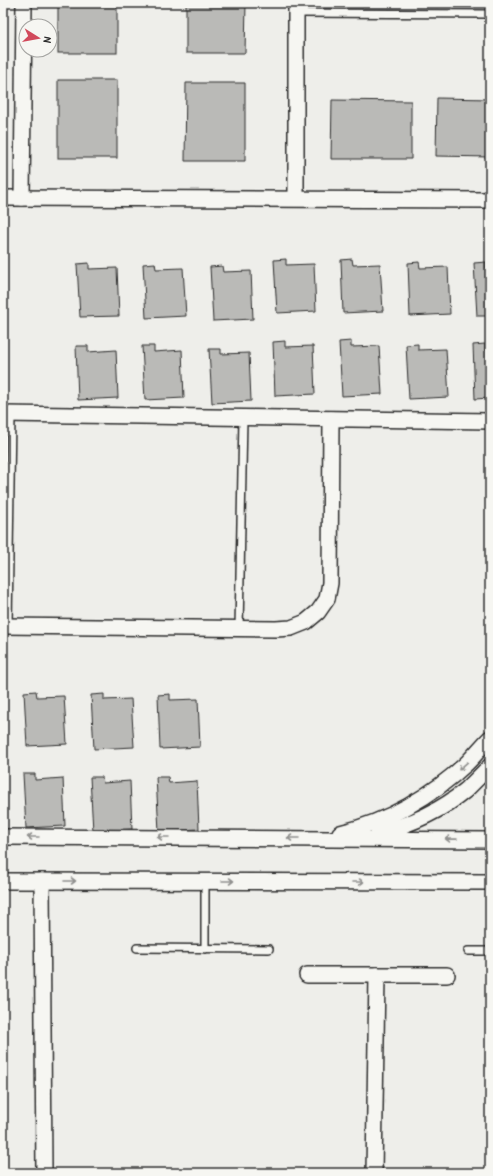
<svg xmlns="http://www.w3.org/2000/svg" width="493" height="1176" font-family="'Patrick Hand',sans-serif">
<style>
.building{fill:#babab7;stroke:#2b2b2b}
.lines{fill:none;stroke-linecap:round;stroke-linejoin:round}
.lane-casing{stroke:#2b2b2b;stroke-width:10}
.street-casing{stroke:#2b2b2b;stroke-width:18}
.lane{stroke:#f6f6f2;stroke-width:7}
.street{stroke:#f6f6f2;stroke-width:15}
.oneway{stroke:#90908e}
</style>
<rect width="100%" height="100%" fill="#eeeeea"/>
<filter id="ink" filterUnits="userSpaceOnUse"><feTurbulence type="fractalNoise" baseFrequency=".025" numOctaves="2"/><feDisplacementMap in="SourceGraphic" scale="8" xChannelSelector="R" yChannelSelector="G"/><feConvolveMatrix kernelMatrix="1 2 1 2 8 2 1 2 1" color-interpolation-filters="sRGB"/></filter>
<g filter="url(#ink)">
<g class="building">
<rect x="58" y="3" width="59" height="50"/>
<path d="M186,3H246L245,53H186Z"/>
<rect x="58" y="80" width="59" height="78"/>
<path d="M186,83H245V161H185Z"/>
<path d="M437,98L490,99V157L436,156Z"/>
<path d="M332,100L411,101V159H331Z"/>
<path d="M286,259V265L314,264L316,311L277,313L274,260Z"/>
<path d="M352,259L353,265L380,264L383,311L343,313L341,260Z"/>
<path d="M419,262L420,268L448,267L450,314L410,316L408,263Z"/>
<path d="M486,262V268H490V316H477L474,263Z"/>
<path d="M89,263V269L117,268L119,316L80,317L77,264Z"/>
<path d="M155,263L156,269L183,268L186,316L146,318L143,264Z"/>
<path d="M222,266L223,272L251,271L253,319L213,321L210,267Z"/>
<path d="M285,341V347L313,346L315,394L275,396L273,342Z"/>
<path d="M351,341V347L379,346L382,394L342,396L339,342Z"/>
<path d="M418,344V350L446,349L449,397L409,399L406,345Z"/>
<path d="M485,344V350H490V398L475,399L473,345Z"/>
<path d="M76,346H88V352L116,350L118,398L78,400Z"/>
<path d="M142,346H154V352L182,350L184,398L145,400Z"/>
<path d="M209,349H221V354L249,353L251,401L212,403Z"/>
<path d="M36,691L37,697L64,696L67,744L27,746L24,692Z"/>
<path d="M104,694V700L131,699L134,747L94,749L91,695Z"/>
<path d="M170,694V700L198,699L200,747L160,749L158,695Z"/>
<path d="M23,774H35V780L63,778L65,826L26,828Z"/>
<path d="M90,777H102L103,783L130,781L132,829L93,831Z"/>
<path d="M156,777H168L169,783L197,781L199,829L159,831Z"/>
</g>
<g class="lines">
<defs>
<g id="lane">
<path d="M296,13L490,14"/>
<path d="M8,626L11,415"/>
<path d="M239,629L243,418"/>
<path d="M137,948L269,949"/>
<path d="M205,949V881"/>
<path d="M468,951H490"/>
</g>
<g id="street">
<path d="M3,198L490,200"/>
<path d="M22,198L24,3"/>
<path d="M296,198V3"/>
<path d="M3,414L490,421"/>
<path d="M3,626L276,629L291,628L306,622L318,612L327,599L330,583L331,419"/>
<path d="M340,833C387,822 432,796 467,763C475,755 482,746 490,738"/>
<path d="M378,833C409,825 441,811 466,790C474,782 482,774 490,766"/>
<path d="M3,837L490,840"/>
<path d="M3,881L490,882"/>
<path d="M42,881L44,1173"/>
<path d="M307,975H447"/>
<path d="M374,1173L377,975"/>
</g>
</defs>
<use href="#lane" class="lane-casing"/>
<use href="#street" class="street-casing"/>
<use href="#lane" class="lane"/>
<use href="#street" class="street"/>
</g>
<defs><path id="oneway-shaft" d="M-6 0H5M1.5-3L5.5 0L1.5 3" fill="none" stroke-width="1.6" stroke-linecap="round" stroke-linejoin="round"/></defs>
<g class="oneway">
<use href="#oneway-shaft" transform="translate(463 766) rotate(139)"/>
<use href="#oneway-shaft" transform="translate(33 837) rotate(-180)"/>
<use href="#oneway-shaft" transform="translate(163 837) rotate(-180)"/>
<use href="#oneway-shaft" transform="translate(293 838) rotate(-180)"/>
<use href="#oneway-shaft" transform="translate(451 839) rotate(-179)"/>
<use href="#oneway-shaft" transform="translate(70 881)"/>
<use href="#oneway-shaft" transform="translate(228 881)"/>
<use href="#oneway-shaft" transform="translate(358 882)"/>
</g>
</g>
<rect width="493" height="1176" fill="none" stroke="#f6f6f2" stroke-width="16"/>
<rect x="8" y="8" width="477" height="1160" fill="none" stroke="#2b2b2b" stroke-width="1.5" filter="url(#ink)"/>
<g transform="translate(38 38) rotate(101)"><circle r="19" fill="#f6f6f2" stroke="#a5a5a2"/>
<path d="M0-3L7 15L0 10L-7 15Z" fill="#d1495b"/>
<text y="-6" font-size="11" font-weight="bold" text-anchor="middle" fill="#2b2b2b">N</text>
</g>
</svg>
